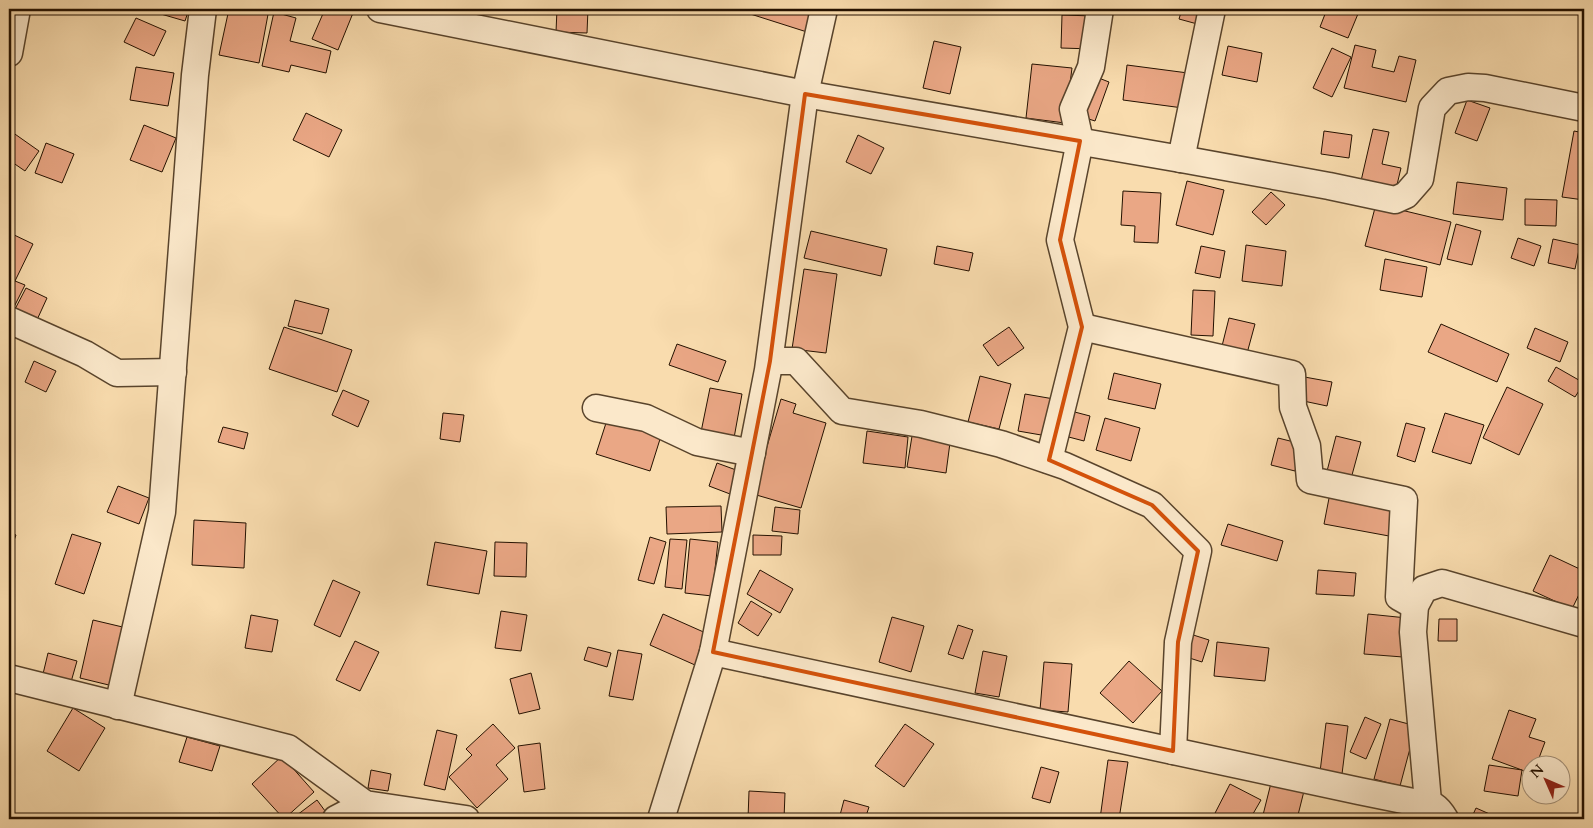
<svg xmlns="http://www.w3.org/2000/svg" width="1593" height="828" font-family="Cardo,serif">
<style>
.building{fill:#eaa785;stroke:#241100}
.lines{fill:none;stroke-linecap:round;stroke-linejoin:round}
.street-casing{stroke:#59442c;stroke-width:29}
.street{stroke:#fbe8ca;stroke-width:26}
.marked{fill:none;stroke:#d4520b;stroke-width:4;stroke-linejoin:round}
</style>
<rect width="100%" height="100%" fill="#f9dcae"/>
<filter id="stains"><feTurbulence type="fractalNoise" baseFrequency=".004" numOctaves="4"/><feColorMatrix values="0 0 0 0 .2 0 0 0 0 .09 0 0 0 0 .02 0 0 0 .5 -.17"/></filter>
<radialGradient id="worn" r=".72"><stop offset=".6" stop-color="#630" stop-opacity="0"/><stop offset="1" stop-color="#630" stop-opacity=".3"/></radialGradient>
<g class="building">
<path d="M155,9H189L185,21L154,12Z"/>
<path d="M229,9H269L259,63L219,55Z"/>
<path d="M325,9H343L353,13L338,50L312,39Z"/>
<path d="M557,9H588L587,33L556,32Z"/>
<path d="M742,9H814L807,32L741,11Z"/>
<path d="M1182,9H1205L1201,25L1179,19Z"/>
<path d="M1327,9H1360L1348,38L1320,27Z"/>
<path d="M274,12L296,18L290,41L331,51L326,73L291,65L289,72L262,66Z"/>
<path d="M1062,15L1094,16L1093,49L1061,48Z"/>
<path d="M136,18L166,31L154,56L124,42Z"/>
<path d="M934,41L961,47L950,94L923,88Z"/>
<path d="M1355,45L1376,50L1372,67L1394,72L1399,56L1416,60L1406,102L1344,88Z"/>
<path d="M1228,46L1262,53L1257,82L1222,75Z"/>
<path d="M1332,48L1351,57L1332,97L1313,88Z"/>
<path d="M1032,64L1072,68L1065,123L1026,118Z"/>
<path d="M1127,65L1188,73L1183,108L1123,100Z"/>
<path d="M136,67L174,73L168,106L130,100Z"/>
<path d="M1091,75L1109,82L1095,121L1076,115Z"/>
<path d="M1467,100L1490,108L1477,141L1455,133Z"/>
<path d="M306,113L342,130L329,157L293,140Z"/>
<path d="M144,125L176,138L162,172L130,160Z"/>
<path d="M1373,129L1389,132L1382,164L1401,168L1396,189L1361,181Z"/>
<path d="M1324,131L1352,135L1349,158L1321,154Z"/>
<path d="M1574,131L1584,133V200L1562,197Z"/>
<path d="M12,132L39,151L25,171L9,160V137Z"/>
<path d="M858,135L884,148L871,174L846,162Z"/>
<path d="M46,143L74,154L62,183L35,173Z"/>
<path d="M1187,181L1224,190L1213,235L1176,225Z"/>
<path d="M1457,182L1507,188L1503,220L1453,214Z"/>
<path d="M1123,191L1161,193L1158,243L1134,242L1135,226L1121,225Z"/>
<path d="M1271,192L1285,205L1266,225L1252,212Z"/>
<path d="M1525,199L1557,200L1556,226L1525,225Z"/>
<path d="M1376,204L1451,222L1440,265L1365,246Z"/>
<path d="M1584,214V234L1579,232Z"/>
<path d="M1456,224L1481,231L1472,265L1447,259Z"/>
<path d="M811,231L887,249L881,276L804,258Z"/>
<path d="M10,233L33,244L15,281L25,285L11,313L9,312V237Z"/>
<path d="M1518,238L1541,246L1534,266L1511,258Z"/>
<path d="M1553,239L1580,245L1575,269L1548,263Z"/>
<path d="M1246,245L1286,251L1282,286L1242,281Z"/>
<path d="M937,246L973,253L969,271L934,264Z"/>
<path d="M1201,246L1225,251L1220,278L1195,273Z"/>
<path d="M1385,259L1427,267L1422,297L1380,290Z"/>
<path d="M804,269L837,274L826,353L792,349Z"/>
<path d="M26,288L47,298L36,322L14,311Z"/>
<path d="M1193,290L1215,291L1213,336L1191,335Z"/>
<path d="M295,300L329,309L322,334L288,326Z"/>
<path d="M1229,318L1255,324L1246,357L1221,350Z"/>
<path d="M1441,324L1509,354L1497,382L1428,352Z"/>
<path d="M284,327L352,350L337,392L269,369Z"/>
<path d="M1009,327L1024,348L998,366L983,345Z"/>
<path d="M1535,328L1568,342L1560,362L1527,348Z"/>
<path d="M677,344L726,361L718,382L669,365Z"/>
<path d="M34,361L56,371L46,392L25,382Z"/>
<path d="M1556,367L1584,383L1575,397L1548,381Z"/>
<path d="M1114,373L1161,384L1155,409L1108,399Z"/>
<path d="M980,376L1011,384L999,429L968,422Z"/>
<path d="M1299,376L1332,382L1327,406L1294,399Z"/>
<path d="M1507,387L1543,404L1519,455L1483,438Z"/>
<path d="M710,388L742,394L734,438L701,432Z"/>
<path d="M343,390L369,401L358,427L332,415Z"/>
<path d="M1025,394L1054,399L1047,436L1018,431Z"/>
<path d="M781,399L796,404L793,413L826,423L801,508L753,494Z"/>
<path d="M1067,410L1090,416L1084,441L1061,435Z"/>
<path d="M443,413L464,415L460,442L440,439Z"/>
<path d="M1445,413L1484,425L1471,464L1432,452Z"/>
<path d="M1105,418L1140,428L1131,461L1096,450Z"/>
<path d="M607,420L661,436L650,471L596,454Z"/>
<path d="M1406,423L1425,428L1415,462L1397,456Z"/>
<path d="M223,427L248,433L244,449L218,442Z"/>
<path d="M913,430L951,435L946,473L907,467Z"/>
<path d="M867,431L908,437L905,468L863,463Z"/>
<path d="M1336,436L1361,442L1349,486L1325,479Z"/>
<path d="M1278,438L1302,444L1295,471L1271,465Z"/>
<path d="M717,463L747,474L738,497L709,486Z"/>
<path d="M118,486L149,498L139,524L107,512Z"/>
<path d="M1331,488L1396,500L1389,536L1324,524Z"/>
<path d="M721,506L722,532L667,534L666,507Z"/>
<path d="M775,507L800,510L798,534L772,531Z"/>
<path d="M194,520L246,523L244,568L192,565Z"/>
<path d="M1228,524L1283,541L1277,561L1221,545Z"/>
<path d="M9,532L16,535L9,554Z"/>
<path d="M72,534L101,543L84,594L55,584Z"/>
<path d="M753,535L782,536L781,555H753Z"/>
<path d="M650,537L666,542L654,584L638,580Z"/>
<path d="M670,539L687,540L682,589L665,587Z"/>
<path d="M690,539L718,542L712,596L685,593Z"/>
<path d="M435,542L487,551L479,594L427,585Z"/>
<path d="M495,542L527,543L526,577L494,576Z"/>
<path d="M1550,555L1584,571V584L1572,609L1533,591Z"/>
<path d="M760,570L793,589L780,613L747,594Z"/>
<path d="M1318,570L1356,573L1354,596L1316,594Z"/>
<path d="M333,580L360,592L340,637L314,625Z"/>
<path d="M751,601L772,614L758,636L738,623Z"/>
<path d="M501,611L527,615L521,651L495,648Z"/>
<path d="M663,614L708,634L695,665L650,645Z"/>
<path d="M1368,614L1407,618L1403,657L1364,654Z"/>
<path d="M251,615L278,620L272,652L245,648Z"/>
<path d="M892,617L924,626L911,672L879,662Z"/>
<path d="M1439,619H1457V641H1438Z"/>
<path d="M93,620L131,629L117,687L80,678Z"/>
<path d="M958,625L973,630L963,659L948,654Z"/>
<path d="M1187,633L1209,640L1202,662L1180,655Z"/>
<path d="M355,641L379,652L360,691L336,680Z"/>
<path d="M1217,642L1269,648L1265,681L1214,676Z"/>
<path d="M588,647L611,653L607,667L584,660Z"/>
<path d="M618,650L642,654L633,700L609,696Z"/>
<path d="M983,651L1007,656L999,697L975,693Z"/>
<path d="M48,653L77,661L71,682L43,674Z"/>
<path d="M1129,661L1162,691L1133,723L1100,693Z"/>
<path d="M1044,662L1072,664L1068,712L1040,710Z"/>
<path d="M531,673L540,709L519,714L510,679Z"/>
<path d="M73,708L105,728L79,771L47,751Z"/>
<path d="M1509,710L1536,719L1529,737L1545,742L1536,766H1530V773L1492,759Z"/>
<path d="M1365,717L1381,724L1366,759L1350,752Z"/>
<path d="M1390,719L1416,726L1400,786L1374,779Z"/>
<path d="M1326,723L1348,726L1342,774L1320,772Z"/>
<path d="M493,724L515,748L496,765L508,779L477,808L449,777L472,755L466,749Z"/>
<path d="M905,724L934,744L904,787L875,766Z"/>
<path d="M437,730L457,735L445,790L424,785Z"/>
<path d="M187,737L220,746L212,771L179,762Z"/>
<path d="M540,743L545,789L524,792L518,746Z"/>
<path d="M282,756L314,792L284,819L252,784Z"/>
<path d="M1108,760L1128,762L1119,819H1100Z"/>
<path d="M1489,765L1522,770L1518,796L1484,791Z"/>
<path d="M1041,767L1059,772L1050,803L1032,798Z"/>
<path d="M371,770L391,774L388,791L368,788Z"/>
<path d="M1271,783L1304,791L1297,819H1262Z"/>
<path d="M1230,784L1261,800L1250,819H1217L1213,817Z"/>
<path d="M749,791L785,793L784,819H748Z"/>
<path d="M317,800L328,815L323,819H294L293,818Z"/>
<path d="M844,800L869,807L865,819H839Z"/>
<path d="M1476,808L1501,819H1471Z"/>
<path d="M219,813L227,819H214Z"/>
</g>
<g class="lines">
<defs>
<g id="street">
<path d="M380,9L805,94L1181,159L1329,186L1395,200L1406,195L1420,179L1432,108L1448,91L1468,87L1485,88L1584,108"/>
<path d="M9,53L17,9"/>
<path d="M1181,159L1212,9"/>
<path d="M9,320L85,354L117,373L173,372"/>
<path d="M1082,327L1292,374L1293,407L1307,446L1310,480L1404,500L1399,597L1415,606"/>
<path d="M770,361H796L842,411L921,424L1001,444L1065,466L1152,505L1198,551L1178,642L1173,751"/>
<path d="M596,408L646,418L697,442L752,453"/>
<path d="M1049,460L1082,327L1060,240L1080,141L1073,109L1091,67L1100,9"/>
<path d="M713,652L1359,791L1418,803C1432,802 1438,807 1445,819"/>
<path d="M9,678L288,748L365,804L466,819"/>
<path d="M118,706L162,512L195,75L203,9"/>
<path d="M1428,802L1413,632L1415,606L1424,589L1442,583L1584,624"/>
<path d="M336,819L365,804"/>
<path d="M661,819L713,652L768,370L805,94L824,9"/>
</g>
</defs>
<use href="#street" class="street-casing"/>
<use href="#street" class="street"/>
</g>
<path class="marked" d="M805,94L1080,141L1060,240L1082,327L1049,460L1152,505L1198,551L1178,642L1173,751L713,652L770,361Z"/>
<rect width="1593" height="828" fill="none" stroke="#f9dcae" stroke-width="30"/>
<rect x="10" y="10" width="1573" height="808" fill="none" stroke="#241100" stroke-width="2.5"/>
<rect x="15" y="15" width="1563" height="798" fill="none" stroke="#241100"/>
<g transform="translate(1546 780) rotate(315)"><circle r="24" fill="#fbe8ca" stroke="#a59279"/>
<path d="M0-4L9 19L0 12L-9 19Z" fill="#8f2418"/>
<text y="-8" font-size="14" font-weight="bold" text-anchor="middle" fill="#241100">N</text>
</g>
<rect width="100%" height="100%" filter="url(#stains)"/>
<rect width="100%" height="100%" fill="url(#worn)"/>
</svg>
